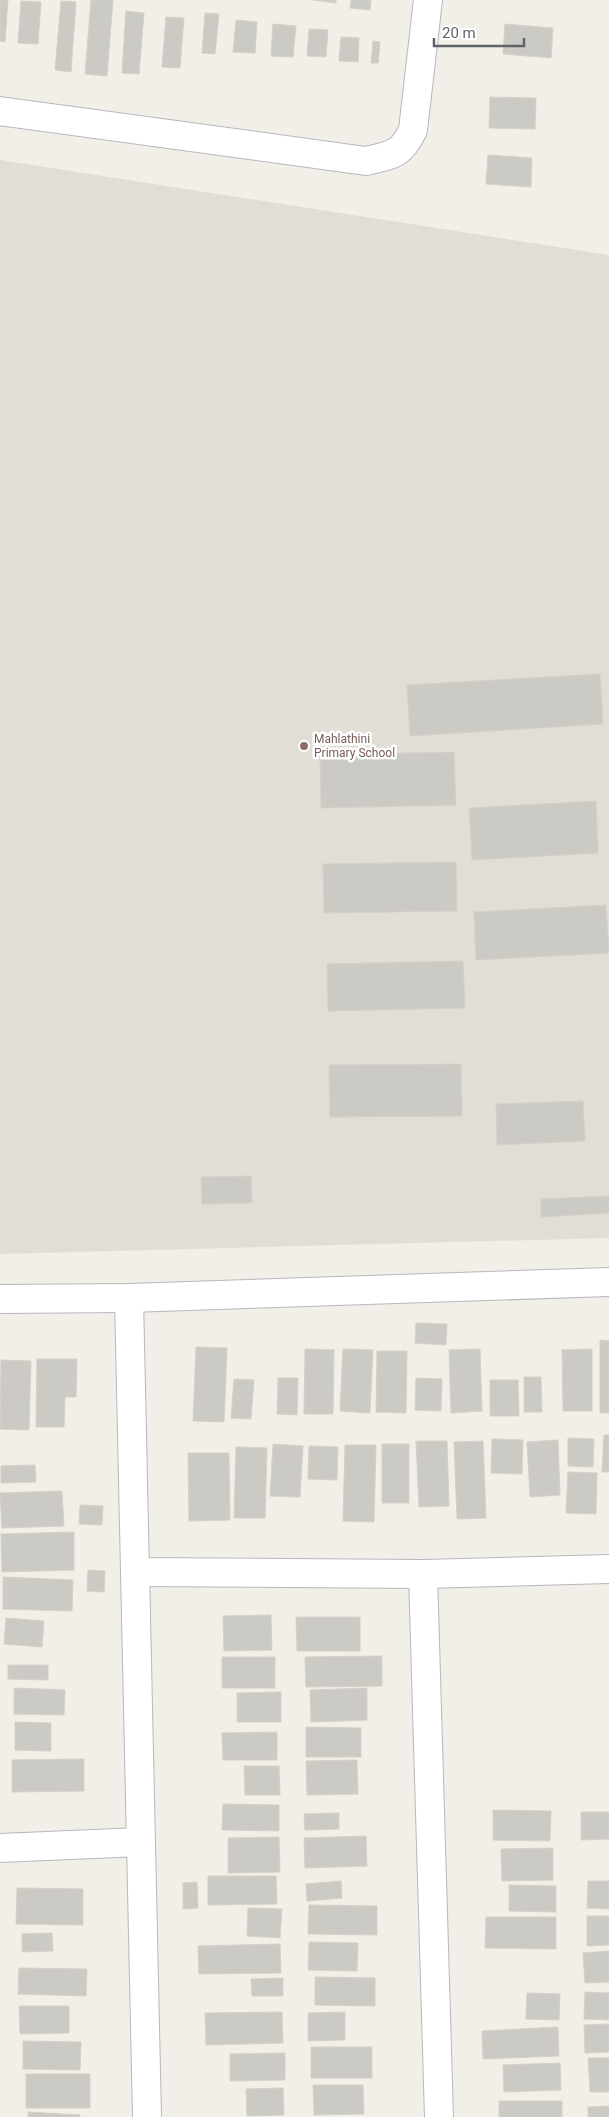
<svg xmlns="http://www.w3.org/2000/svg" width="609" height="2117" font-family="Roboto,sans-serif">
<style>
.education{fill:#e1ded6}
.building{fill:#cccac5;stroke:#d6d1c6}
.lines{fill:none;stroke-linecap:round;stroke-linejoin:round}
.minor-casing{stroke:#b5b8bc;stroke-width:30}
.minor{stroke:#fff;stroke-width:28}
.education-dot{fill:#8d6e63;stroke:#fff;stroke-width:2}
.labels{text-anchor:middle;stroke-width:5;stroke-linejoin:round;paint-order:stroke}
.education-label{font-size:12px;fill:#785e54;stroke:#fff;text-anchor:start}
</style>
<rect width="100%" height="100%" fill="#f1efe8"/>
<path class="education" d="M0,160L609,255V1238L0,1254Z"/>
<g class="building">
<path d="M0,0H8L5,42L0,41Z"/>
<path d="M91,0H113L107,76L85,74Z"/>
<path d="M313,0H336V3Z"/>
<path d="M351,0H371L370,10L350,8Z"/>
<path d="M21,1L41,2L38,44L18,43Z"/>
<path d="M61,1L76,2L71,72L55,70Z"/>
<path d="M126,11L144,13L139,74L122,73Z"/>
<path d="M205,13L219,14L215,54L202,53Z"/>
<path d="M166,17L184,18L180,68L162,67Z"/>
<path d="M236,20L257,22L255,53L233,52Z"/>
<path d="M273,24L296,26L293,57L271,56Z"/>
<path d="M505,24L553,28L551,58L503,54Z"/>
<path d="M309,29L328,30L326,57L307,56Z"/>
<path d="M341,37L359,38L358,62L339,61Z"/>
<path d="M373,41L380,42L378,63H371Z"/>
<path d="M490,97L536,98L535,129L489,128Z"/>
<path d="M488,155L532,158L531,187L486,184Z"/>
<path d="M600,674L603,724L410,736L407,685Z"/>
<path d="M454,752L456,805L321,808L320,755Z"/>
<path d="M596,801L598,853L472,860L469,808Z"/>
<path d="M456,862L457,911L324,913L323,864Z"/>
<path d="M606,905L609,953L476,960L474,912Z"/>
<path d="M463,961L465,1008L328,1011L327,964Z"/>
<path d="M461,1064L462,1116L330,1117L329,1065Z"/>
<path d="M583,1101L585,1141L497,1145L496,1104Z"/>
<path d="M251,1176L252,1203L202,1204L201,1177Z"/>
<path d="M609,1196V1213L541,1217V1199Z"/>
<path d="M416,1323L447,1324L446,1345L415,1343Z"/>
<path d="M600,1340L609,1341V1413H600Z"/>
<path d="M196,1347L227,1348L224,1422L193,1421Z"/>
<path d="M305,1349L334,1350L333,1414H304Z"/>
<path d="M343,1349L373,1350L370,1413L340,1411Z"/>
<path d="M480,1349L482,1411L451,1413L449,1350Z"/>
<path d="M592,1349V1411H563L562,1350Z"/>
<path d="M377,1351H407L406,1413L376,1412Z"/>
<path d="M37,1359H77L76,1397H65L64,1427H36Z"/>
<path d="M1,1360L31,1361L29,1430L0,1429Z"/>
<path d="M524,1377H541L542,1412H524Z"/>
<path d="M278,1378H298L297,1415L277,1414Z"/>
<path d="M416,1378L442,1379L441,1411L415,1410Z"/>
<path d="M234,1379L254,1380L251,1419L231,1418Z"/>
<path d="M490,1380H518L519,1416H490Z"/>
<path d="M604,1435H609V1472H602Z"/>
<path d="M568,1438L594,1439L593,1467L568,1466Z"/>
<path d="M492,1439L523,1440L522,1474L491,1473Z"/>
<path d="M558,1440L560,1495L530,1497L527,1442Z"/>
<path d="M416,1441H447L449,1506L419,1507Z"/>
<path d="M483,1441L486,1518L457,1519L454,1442Z"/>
<path d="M273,1444L303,1446L300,1497L270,1496Z"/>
<rect x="382" y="1444" width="27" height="59"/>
<path d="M345,1445H376L374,1522L343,1521Z"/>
<path d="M309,1446L338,1447L337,1480L308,1479Z"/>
<path d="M236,1447L267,1448L265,1518H234Z"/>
<path d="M188,1453H229L230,1520L189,1521Z"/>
<path d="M35,1465L36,1482L1,1483V1466Z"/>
<path d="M568,1472L597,1473L596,1514L566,1513Z"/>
<path d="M62,1491L64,1526L2,1528L0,1493Z"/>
<path d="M80,1505L103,1506L102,1525L79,1524Z"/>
<path d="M74,1532V1570L2,1572L1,1534Z"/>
<path d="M88,1570L105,1571L104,1592L87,1591Z"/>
<path d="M3,1577L73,1580L72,1611L3,1609Z"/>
<path d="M271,1615L272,1650L224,1651L223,1616Z"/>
<path d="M296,1617H360V1651H297Z"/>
<path d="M6,1618L44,1621L42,1647L4,1644Z"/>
<path d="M382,1656V1686L306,1687L305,1657Z"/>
<rect x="222" y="1657" width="53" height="31"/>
<path d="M8,1665H48V1680L8,1679Z"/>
<path d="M14,1688L65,1690L64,1715L14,1714Z"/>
<path d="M367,1688V1720L311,1722L310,1690Z"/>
<path d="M281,1692V1722H237V1693Z"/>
<path d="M15,1722L51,1723V1751L15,1750Z"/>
<path d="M306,1727L361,1728V1757H306Z"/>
<path d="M277,1732V1760H223L222,1733Z"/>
<path d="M84,1759V1791L12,1792V1760Z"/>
<path d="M357,1760L358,1794L307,1795L306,1761Z"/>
<path d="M244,1766H279L280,1795H245Z"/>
<path d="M223,1804L279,1805V1831L222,1830Z"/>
<path d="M493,1810L551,1811L550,1841L493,1840Z"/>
<path d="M581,1812H609V1839L581,1840Z"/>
<path d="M339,1813V1829L305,1830L304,1814Z"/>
<path d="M366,1836L367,1866L305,1868L304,1838Z"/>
<path d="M279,1837L280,1872L228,1873V1838Z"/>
<path d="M553,1848V1880L502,1881L501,1849Z"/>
<path d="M208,1876H276L277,1904L208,1905Z"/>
<path d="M341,1881L342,1898L307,1901L306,1884Z"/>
<path d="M588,1881H609V1909L587,1908Z"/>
<path d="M197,1882L198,1908L183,1909V1883Z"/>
<path d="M509,1885L556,1886V1912L509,1911Z"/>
<path d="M17,1888L83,1889V1925L16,1924Z"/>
<path d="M309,1905L377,1906V1935L308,1934Z"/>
<path d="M248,1908L282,1909L280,1938L247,1936Z"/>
<path d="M587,1916H609V1945L587,1946Z"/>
<path d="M486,1917H556V1949L485,1948Z"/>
<path d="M52,1933L53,1951L22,1952V1934Z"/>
<path d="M309,1942L358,1943L357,1971L308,1970Z"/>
<path d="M280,1944L281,1973L199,1974L198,1946Z"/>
<path d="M609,1951V1982L585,1983L583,1953Z"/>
<path d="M19,1968L87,1969L86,1996L18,1994Z"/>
<path d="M315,1977L375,1978V2006L315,2005Z"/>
<path d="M283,1978V1996H252L251,1979Z"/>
<path d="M585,1992L609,1993V2020L584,2019Z"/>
<path d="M527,1993L560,1994L559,2020L526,2019Z"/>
<path d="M19,2006H69V2033L20,2034Z"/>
<path d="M282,2012L283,2043L206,2045L205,2013Z"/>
<path d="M345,2012V2040L308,2041V2013Z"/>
<path d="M609,2024V2052L585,2053L584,2025Z"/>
<path d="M558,2027L559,2056L483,2059L482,2031Z"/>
<path d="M23,2041L81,2042L80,2070L23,2069Z"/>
<rect x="311" y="2047" width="61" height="31"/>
<path d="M285,2053V2080L230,2081V2054Z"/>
<path d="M588,2058H609V2092H590Z"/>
<path d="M560,2063L561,2090L504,2092L503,2065Z"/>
<rect x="26" y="2074" width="64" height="34"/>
<path d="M313,2085H363L364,2114L314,2115Z"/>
<path d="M283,2088L284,2115L247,2116L246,2089Z"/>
<rect x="499" y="2101" width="63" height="16"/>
<path d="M609,2106V2117H588V2107Z"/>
<path d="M28,2112L80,2115V2117H28Z"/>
</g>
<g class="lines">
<defs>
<g id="minor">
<path d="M0,111L366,161C392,155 401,155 413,130L428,0"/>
<path d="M129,1298L147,2117"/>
<path d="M0,1299L129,1298L609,1282"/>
<path d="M135,1572L423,1574L609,1569"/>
<path d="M423,1574L439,2117"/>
<path d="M0,1848L140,1842"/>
</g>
</defs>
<use href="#minor" class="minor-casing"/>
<use href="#minor" class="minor"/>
</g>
<circle class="education-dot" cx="304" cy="746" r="5"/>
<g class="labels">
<g class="education-label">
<text x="314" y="743">Mahlathini<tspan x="314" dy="14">Primary School</tspan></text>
</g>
</g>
<path d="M434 38v8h90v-8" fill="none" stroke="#5f6368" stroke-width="2.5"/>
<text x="442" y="38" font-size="15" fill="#5f6368" stroke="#ffffff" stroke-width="4" paint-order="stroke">20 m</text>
</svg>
